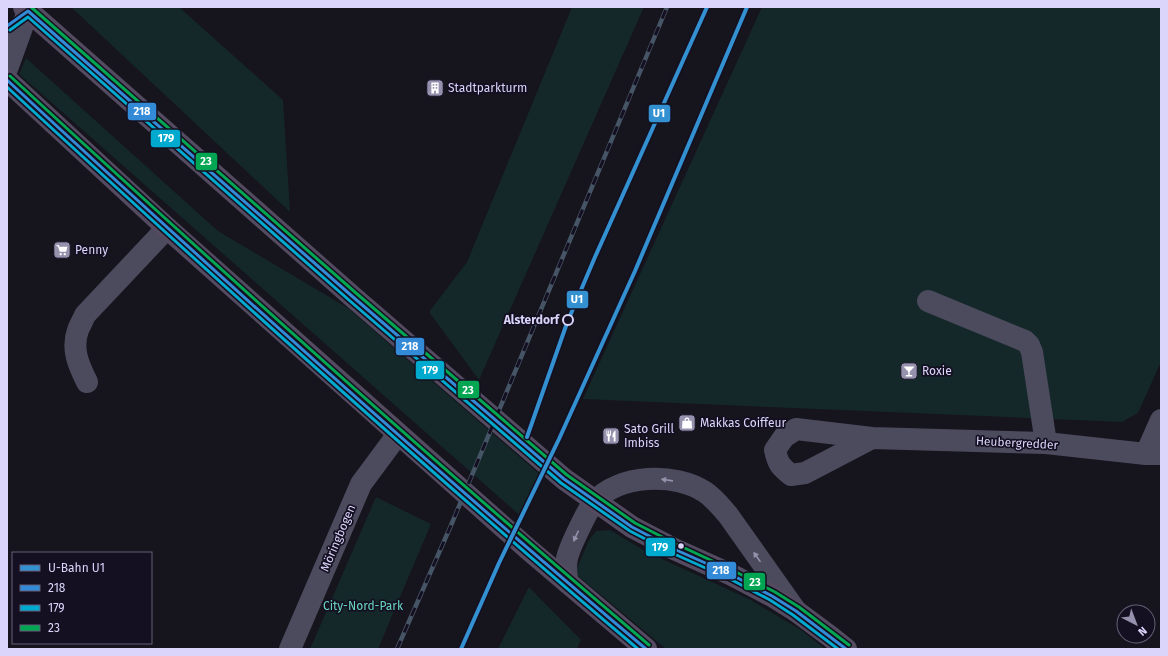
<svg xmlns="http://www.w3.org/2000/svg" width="1168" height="656" font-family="'Fira Sans',sans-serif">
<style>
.green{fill:#142729}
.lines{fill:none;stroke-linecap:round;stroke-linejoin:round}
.minor{stroke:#4c4a5d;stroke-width:22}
.major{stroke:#544b61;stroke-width:22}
.rail-casing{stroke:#465565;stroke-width:4.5}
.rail{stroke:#141021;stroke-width:3;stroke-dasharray:9;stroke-linecap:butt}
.bus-1-casing{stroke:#141021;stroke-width:6}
.bus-2-casing{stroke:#141021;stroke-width:6}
.bus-3-casing{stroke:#141021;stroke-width:6}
.bus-1{stroke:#338bd7;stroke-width:3}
.bus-2{stroke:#00a9ce;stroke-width:3}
.bus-3{stroke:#00a651;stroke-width:3}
.metro-1-casing{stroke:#141021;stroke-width:7}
.metro-1{stroke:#3391d1;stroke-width:4}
.oneway{fill:#9490ac}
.stop-dot{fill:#141021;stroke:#dbd5fb;stroke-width:2}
.bus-dot{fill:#dbd5fb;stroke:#141021;stroke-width:1.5}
.labels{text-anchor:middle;stroke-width:3.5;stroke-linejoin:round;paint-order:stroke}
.poi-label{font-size:12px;fill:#dbd5fb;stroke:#141021;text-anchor:start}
.stop-label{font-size:12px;font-weight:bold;fill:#dbd5fb;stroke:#141021;text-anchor:end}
.street-label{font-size:12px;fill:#dbd5fb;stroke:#141021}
.park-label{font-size:12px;fill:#68d4be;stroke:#141021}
.line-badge{stroke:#141021;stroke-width:1.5}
.badge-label{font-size:11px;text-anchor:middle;font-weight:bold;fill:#fff}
</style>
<rect width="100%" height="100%" fill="#16141d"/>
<g class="green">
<path d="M71,7H179L283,100L290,212Z"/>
<path d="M572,7H644L479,380L429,312L467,262Z"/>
<path d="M762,7H1161V362L1138,413L1122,422L583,399Z"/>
<path d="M26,58L218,231L348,308L544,478L524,519L19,74Z"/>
<path d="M376,497L431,524L378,649H310Z"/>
<path d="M610,530L647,552L749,599L801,630L825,649H666L578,576L577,568L589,540L596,531Z"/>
<path d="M529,587L581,640L577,649H498Z"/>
</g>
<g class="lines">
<g class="minor">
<path d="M7,69L28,11"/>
<path d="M928,301L1025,341L1029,345L1032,352L1046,443"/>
<path d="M87,382C79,366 71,349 78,330C80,325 83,320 85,315L167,228"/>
<path d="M872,438L805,473L791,475C780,466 778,464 775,450L784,437L796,429L872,438L1046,443L1146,454H1161"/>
<path d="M1146,454L1161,420"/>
<path d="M568,583C563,562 568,552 577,533C582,523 587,511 594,502C619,474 675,472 705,492C714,498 721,507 728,515L796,611"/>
<path d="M290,649L361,484L398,434"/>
</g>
<g class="major">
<path d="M24,7L353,297L564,479L632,527L674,549L732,575L772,596L796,611L831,637L846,649"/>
<path d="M7,80L167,228L528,549L646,649"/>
</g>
<defs>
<path id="rail" d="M397,649L452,523L667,7"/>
</defs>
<use href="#rail" class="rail-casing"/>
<use href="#rail" class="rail"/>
<defs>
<g id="bus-1">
<path d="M7,26L28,11L353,297L564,479L632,527L674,549L732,575L772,596L796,611L846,649"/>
<path d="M7,80C216,274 428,465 646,649"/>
</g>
<g id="bus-2">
<path d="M10,30L28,17L350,301L561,483L630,531L672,553L730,579L770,600L793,615L838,649"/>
<path d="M7,87C214,278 423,467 638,649"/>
</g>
<g id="bus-3">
<path d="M31,7L356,293L567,475L635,523L676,544L734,571L775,592L799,607L849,645"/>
<path d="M10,76C220,270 432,461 649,645"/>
</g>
</defs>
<use href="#bus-1" class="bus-1-casing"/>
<use href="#bus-2" class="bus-2-casing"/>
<use href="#bus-3" class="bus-3-casing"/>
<use href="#bus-1" class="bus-1"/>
<use href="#bus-2" class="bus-2"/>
<use href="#bus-3" class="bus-3"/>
<defs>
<g id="metro-1">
<path d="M527,437L567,323L595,257L707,7"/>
<path d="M461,649L499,563L559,439L635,271L747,7"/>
</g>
</defs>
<use href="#metro-1" class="metro-1-casing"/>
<use href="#metro-1" class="metro-1"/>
</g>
<defs><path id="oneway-solid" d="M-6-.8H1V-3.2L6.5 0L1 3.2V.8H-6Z"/></defs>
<g class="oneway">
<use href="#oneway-solid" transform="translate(667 480) rotate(-172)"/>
<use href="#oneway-solid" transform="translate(576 536) rotate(115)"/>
<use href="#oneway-solid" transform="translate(757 557) rotate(-125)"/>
</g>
<defs>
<symbol id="building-square" viewBox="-11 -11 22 22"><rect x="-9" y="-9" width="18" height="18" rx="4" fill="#9691ad" stroke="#141021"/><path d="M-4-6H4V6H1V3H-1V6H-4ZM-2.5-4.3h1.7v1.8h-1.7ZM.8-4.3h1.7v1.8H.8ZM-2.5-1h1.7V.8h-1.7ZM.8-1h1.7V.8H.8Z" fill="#fff"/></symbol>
<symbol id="supermarket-square" viewBox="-11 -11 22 22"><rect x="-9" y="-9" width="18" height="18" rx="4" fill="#9691ad" stroke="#141021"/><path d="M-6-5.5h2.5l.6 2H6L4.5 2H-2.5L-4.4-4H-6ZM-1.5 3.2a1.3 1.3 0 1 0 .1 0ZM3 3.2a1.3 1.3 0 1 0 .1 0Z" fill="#fff"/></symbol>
<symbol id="bar-square" viewBox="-11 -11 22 22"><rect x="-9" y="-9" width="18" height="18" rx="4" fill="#9691ad" stroke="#141021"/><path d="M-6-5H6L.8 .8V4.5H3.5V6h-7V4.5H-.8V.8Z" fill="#fff"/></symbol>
<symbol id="shop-square" viewBox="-11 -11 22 22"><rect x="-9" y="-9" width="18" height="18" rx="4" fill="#9691ad" stroke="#141021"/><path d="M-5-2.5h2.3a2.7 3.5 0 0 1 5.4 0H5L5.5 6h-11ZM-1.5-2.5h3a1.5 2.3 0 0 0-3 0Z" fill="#fff"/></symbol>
<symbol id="restaurant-square" viewBox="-11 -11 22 22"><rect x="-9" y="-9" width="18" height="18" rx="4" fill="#9691ad" stroke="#141021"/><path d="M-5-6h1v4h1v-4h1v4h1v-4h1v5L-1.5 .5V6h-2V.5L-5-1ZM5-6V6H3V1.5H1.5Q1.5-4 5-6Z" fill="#fff"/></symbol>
</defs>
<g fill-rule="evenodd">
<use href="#building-square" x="425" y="78" width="20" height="20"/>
<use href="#supermarket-square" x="52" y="240" width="20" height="20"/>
<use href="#bar-square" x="899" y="361" width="20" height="20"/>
<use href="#shop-square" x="677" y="413" width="20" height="20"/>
<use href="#restaurant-square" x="601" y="426" width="20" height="20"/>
</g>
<circle class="stop-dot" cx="568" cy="320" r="5"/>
<circle class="bus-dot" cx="681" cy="546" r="3.5"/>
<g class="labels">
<g class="poi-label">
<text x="448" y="92">Stadtparkturm</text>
<text x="75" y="254">Penny</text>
<text x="922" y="375">Roxie</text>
<text x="700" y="427">Makkas Coiffeur</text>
<text x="624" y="433">Sato Grill<tspan x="624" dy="14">Imbiss</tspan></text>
</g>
<g class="stop-label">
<text x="559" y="324">Alsterdorf</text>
</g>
<g class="street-label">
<text transform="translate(1017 443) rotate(3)" y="4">Heubergredder</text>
<text transform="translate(338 538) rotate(-67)" y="4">Möringbogen</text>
</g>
<g class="park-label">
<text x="363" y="610">City-Nord-Park</text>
</g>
</g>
<g class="line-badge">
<rect x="127" y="102" width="30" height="19" rx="4" fill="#338bd7"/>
<rect x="648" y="104" width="23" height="19" rx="4" fill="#3391d1"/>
<rect x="150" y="129" width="31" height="19" rx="4" fill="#00a9ce"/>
<rect x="195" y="152" width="23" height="19" rx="4" fill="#00a651"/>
<rect x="566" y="290" width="23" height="19" rx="4" fill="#3391d1"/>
<rect x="395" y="337" width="30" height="19" rx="4" fill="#338bd7"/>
<rect x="415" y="360" width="30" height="20" rx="4" fill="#00a9ce"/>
<rect x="457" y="380" width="23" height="19" rx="4" fill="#00a651"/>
<rect x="645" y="537" width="31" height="20" rx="4" fill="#00a9ce"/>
<rect x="706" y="561" width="31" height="19" rx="4" fill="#338bd7"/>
<rect x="743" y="572" width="23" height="19" rx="4" fill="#00a651"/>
</g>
<g class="badge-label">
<text x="142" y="115">218</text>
<text x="659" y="117">U1</text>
<text x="166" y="142">179</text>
<text x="206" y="165">23</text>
<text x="577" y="303">U1</text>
<text x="410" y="350">218</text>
<text x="430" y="374">179</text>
<text x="468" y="394">23</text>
<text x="660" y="551">179</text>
<text x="721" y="574">218</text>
<text x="755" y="586">23</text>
</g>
<rect width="1168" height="656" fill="none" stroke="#dbd5fb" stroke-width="16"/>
<rect x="12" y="552" width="140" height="92" fill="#141021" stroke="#645f78"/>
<rect x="20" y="565" width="20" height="6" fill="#3391d1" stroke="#645f78"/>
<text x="48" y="572" font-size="12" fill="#dbd5fb">U-Bahn U1</text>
<rect x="20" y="585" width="20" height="6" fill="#338bd7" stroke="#645f78"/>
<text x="48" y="592" font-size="12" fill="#dbd5fb">218</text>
<rect x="20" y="605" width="20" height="6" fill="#00a9ce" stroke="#645f78"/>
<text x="48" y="612" font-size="12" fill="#dbd5fb">179</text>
<rect x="20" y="625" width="20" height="6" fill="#00a651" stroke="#645f78"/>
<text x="48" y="632" font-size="12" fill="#dbd5fb">23</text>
<g transform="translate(1136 624) rotate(138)"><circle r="19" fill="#141021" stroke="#645f78"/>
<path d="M0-3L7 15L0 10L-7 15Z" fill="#9691ad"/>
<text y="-6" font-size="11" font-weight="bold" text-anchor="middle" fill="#dbd5fb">N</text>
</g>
</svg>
